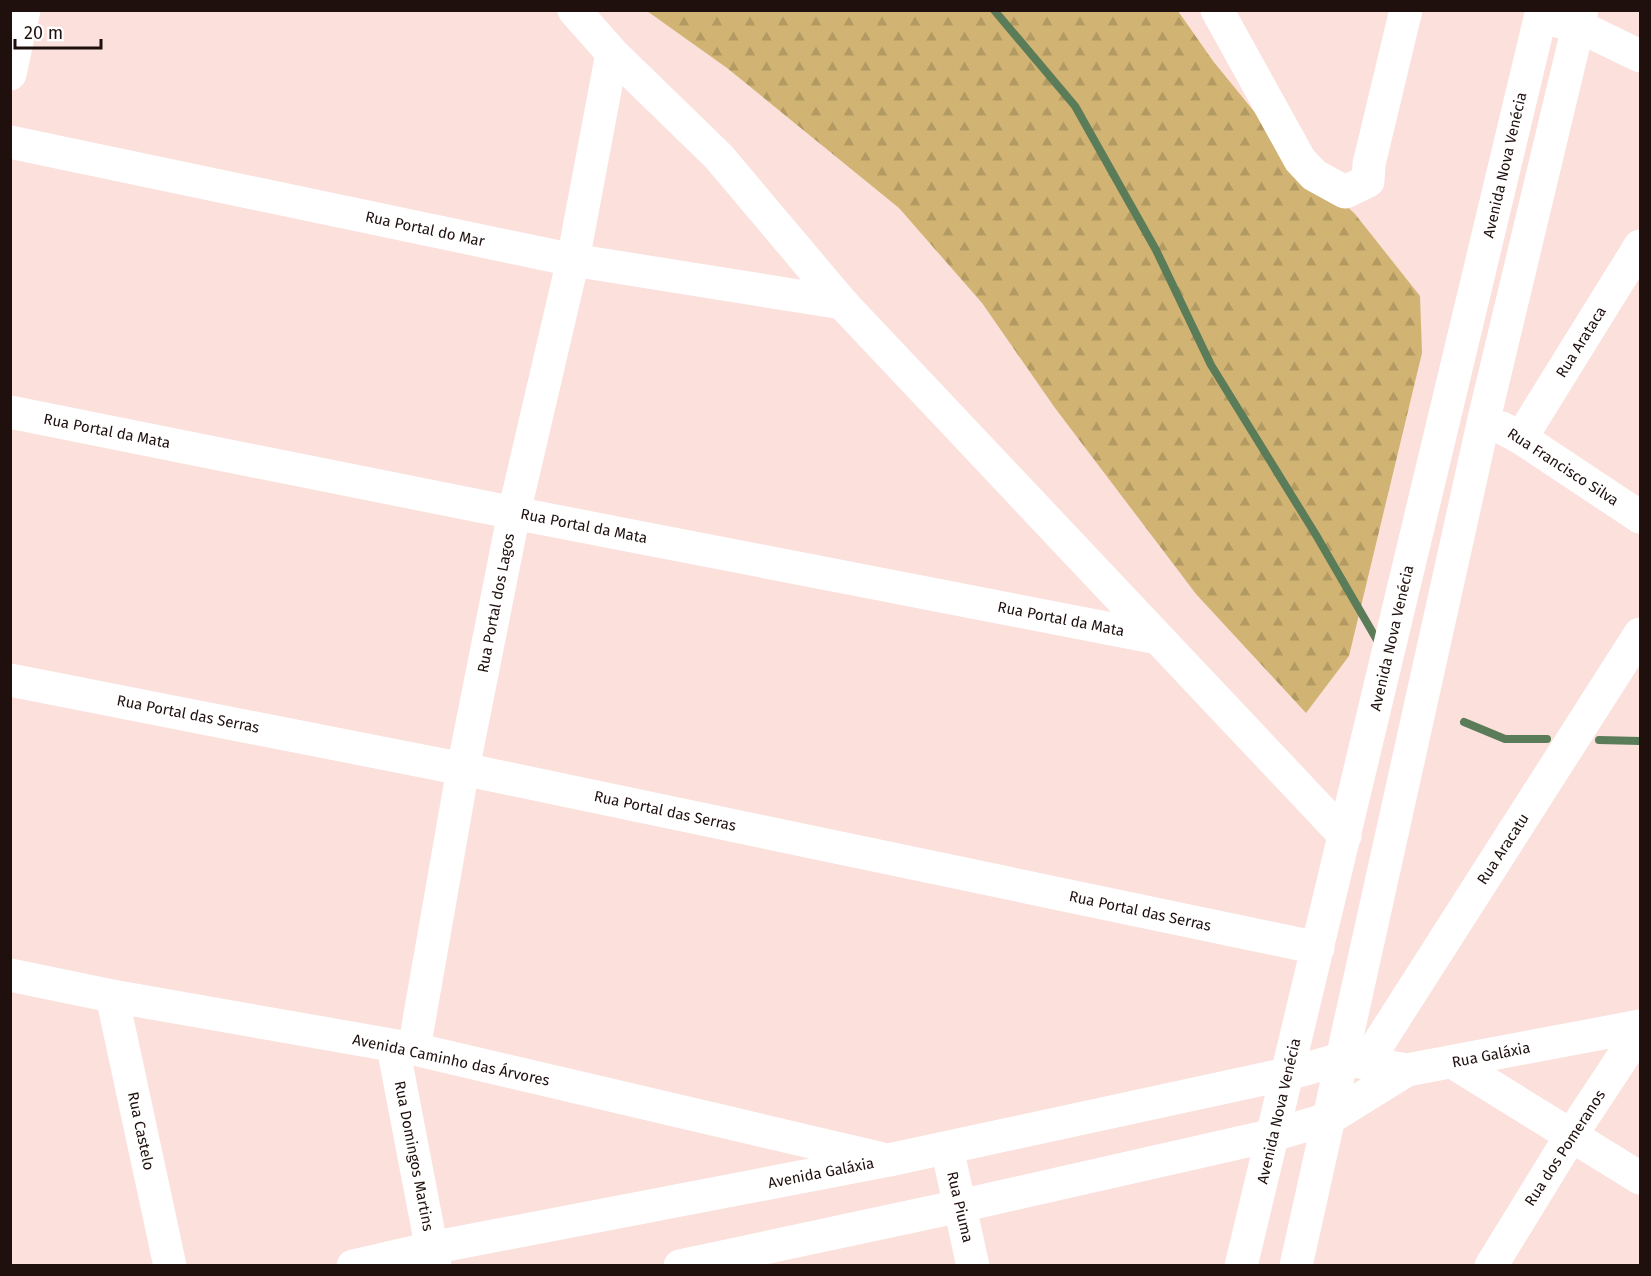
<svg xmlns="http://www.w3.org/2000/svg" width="1651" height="1276" font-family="'Fira Sans',sans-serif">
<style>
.forest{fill:url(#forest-firs)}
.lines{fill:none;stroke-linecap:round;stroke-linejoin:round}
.stream{stroke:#5b7c59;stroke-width:8}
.street{stroke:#fff;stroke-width:33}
.labels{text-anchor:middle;stroke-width:4.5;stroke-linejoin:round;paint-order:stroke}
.street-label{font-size:15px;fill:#1f100e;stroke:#fff}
</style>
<defs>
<pattern id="forest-firs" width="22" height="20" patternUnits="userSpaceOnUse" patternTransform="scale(1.5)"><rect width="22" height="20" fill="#d1b473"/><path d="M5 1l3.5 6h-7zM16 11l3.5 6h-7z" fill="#b39a62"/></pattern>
</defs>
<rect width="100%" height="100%" fill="#fbe0dc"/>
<path class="forest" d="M647,11H1178L1213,61L1279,142L1355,214L1420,296L1422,353L1349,656L1306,713L1196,594L1055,408L982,303L899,208L727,68Z"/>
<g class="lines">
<g class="stream">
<path d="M994,10L1075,106L1156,250L1211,365L1316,535L1377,640"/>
<path d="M1464,722L1505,739H1547"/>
<path d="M1599,740L1640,741"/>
</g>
<g class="street">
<path d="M574,10L612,53L719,157L842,303L1345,836"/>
<path d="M1217,10L1300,160L1314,175L1345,192L1368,181L1369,164L1406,10"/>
<path d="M1557,21L1578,26L1640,56"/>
<path d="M10,74L24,10"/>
<path d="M10,142L573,260L842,303"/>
<path d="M10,412L514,513L1158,638"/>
<path d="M1502,428L1521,438L1640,517"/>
<path d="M1521,438L1640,246"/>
<path d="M10,680L463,769L1318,948"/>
<path d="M10,975L112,996L414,1049L879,1158"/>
<path d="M112,996L170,1266"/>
<path d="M393,1047L435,1266"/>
<path d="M414,1049L463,769L514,513L573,260L612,53"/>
<path d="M1366,1063L1640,634"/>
<path d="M1454,1063L1640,1178"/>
<path d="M947,1148L973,1266"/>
<path d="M353,1266L431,1248L889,1160L1287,1074L1342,1059L1407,1070L1640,1026"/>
<path d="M680,1266L960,1206L1273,1135L1328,1119L1407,1070"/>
<path d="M1241,1266L1542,10"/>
<path d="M1296,1266L1484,419L1582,10"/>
<path d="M1491,1266L1572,1134L1640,1031"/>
</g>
</g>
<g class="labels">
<g class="street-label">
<text transform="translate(1505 165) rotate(-77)" y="5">Avenida Nova Venécia</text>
<text transform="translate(425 229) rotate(12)" y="5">Rua Portal do Mar</text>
<text transform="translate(1581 342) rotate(-58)" y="5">Rua Arataca</text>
<text transform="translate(107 431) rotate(11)" y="5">Rua Portal da Mata</text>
<text transform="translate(1563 467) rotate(33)" y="5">Rua Francisco Silva</text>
<text transform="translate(584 526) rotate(11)" y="5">Rua Portal da Mata</text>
<text transform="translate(496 603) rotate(-79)" y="5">Rua Portal dos Lagos</text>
<text transform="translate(1061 619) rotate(11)" y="5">Rua Portal da Mata</text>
<text transform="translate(1392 638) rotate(-77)" y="5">Avenida Nova Venécia</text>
<text transform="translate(188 714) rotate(11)" y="5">Rua Portal das Serras</text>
<text transform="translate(665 811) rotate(12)" y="5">Rua Portal das Serras</text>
<text transform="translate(1503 849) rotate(-57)" y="5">Rua Aracatu</text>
<text transform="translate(1140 911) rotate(12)" y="5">Rua Portal das Serras</text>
<text transform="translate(1491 1055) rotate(-11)" y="5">Rua Galáxia</text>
<text transform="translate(451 1060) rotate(12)" y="5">Avenida Caminho das Árvores</text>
<text transform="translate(1279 1111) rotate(-77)" y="5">Avenida Nova Venécia</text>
<text transform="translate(141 1131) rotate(78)" y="5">Rua Castelo</text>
<text transform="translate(1565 1148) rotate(-57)" y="5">Rua dos Pomeranos</text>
<text transform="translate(414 1156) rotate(79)" y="5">Rua Domingos Martins</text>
<text transform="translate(821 1173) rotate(-11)" y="5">Avenida Galáxia</text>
<text transform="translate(960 1207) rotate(77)" y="5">Rua Piuma</text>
</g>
</g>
<rect width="1651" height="1276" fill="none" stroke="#1f100e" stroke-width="24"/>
<path d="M15 39v9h86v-9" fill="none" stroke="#1f100e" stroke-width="3"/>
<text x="24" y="39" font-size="18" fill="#1f100e" stroke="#ffffff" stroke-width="4.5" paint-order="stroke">20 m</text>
</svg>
